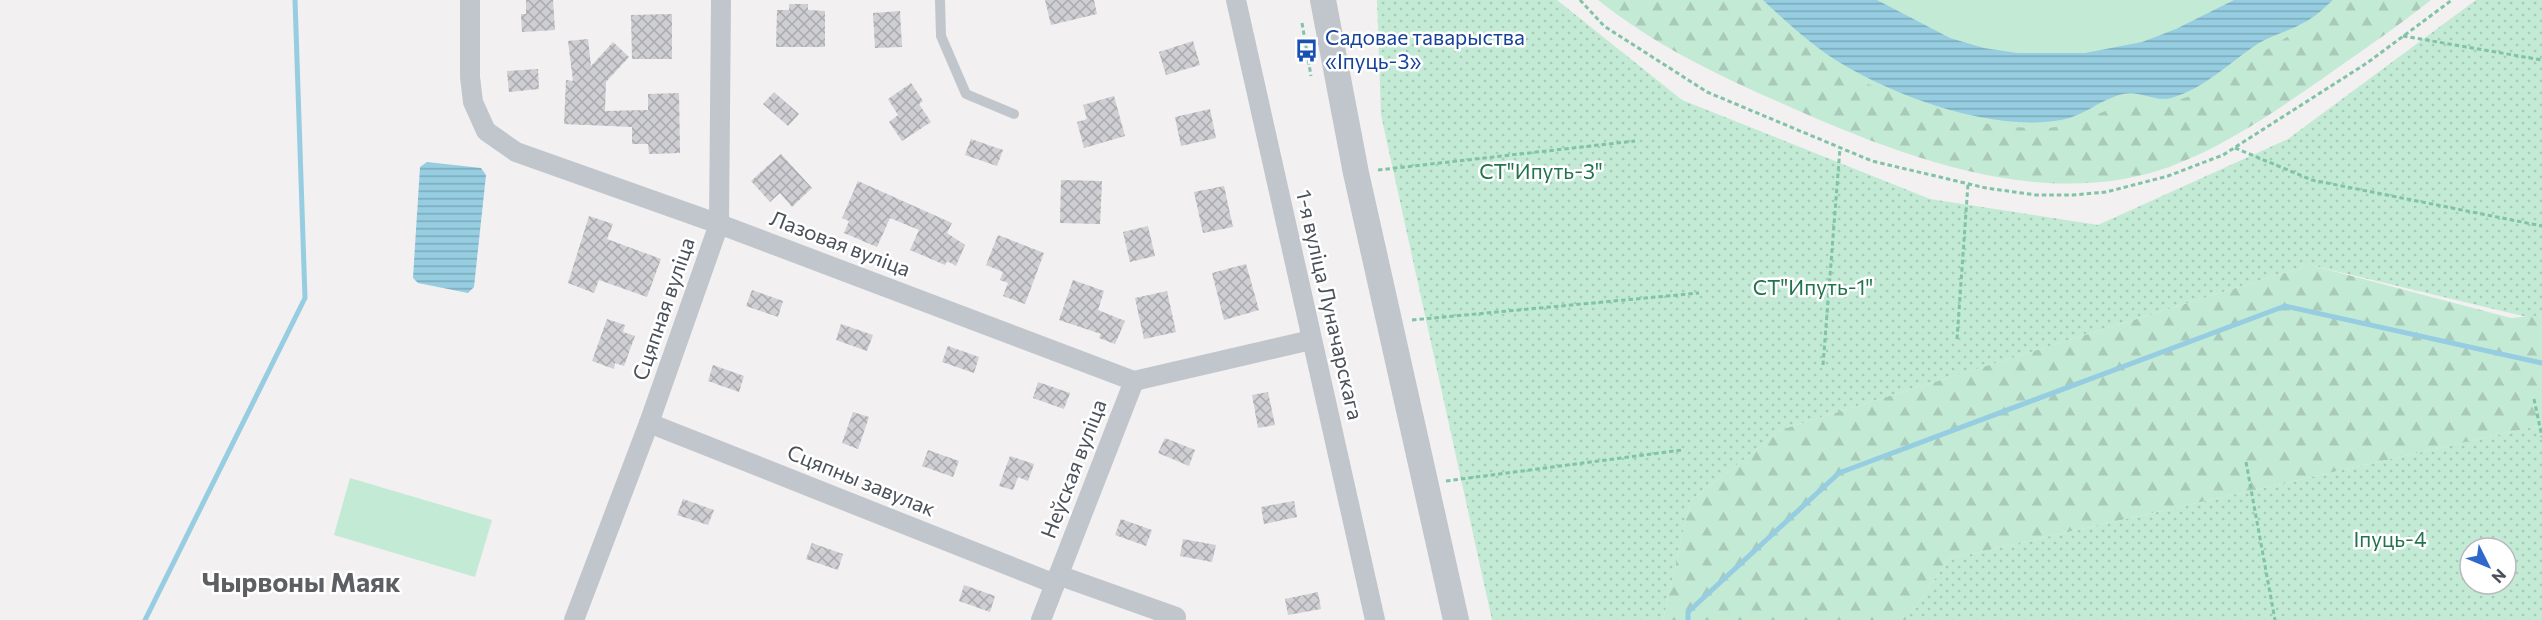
<svg xmlns="http://www.w3.org/2000/svg" width="2542" height="620" font-family="Commissioner,sans-serif">
<style>
.grass{fill:#c3ead5}
.forest{fill:url(#forest-firs)}
.garden{fill:url(#garden-dots);fill-rule:evenodd}
.water{fill:url(#water-rules)}
.lines{fill:none;stroke-linecap:round;stroke-linejoin:round}
.stream{stroke:#96cde1;stroke-width:5}
.building{fill:url(#building-cross-hatch)}
.path{stroke:#80c3a6;stroke-width:3;stroke-dasharray:4.5 3;stroke-linecap:butt}
.service{stroke:#c0c6cc;stroke-width:10}
.minor{stroke:#c0c6cc;stroke-width:20}
.tertiary{stroke:#c0c6cc;stroke-width:26}
.labels{text-anchor:middle;stroke-width:5;stroke-linejoin:round;paint-order:stroke}
.transit-label{font-size:21px;fill:#164399;stroke:#fff;text-anchor:start}
.park-label{font-size:21px;fill:#237350;stroke:#fff}
.street-label{font-size:21px;fill:#4a515a;stroke:#fff}
.district-label{font-size:27px;font-weight:bold;fill:#5d5f63;stroke:#fff}
</style>
<defs>
<pattern id="forest-firs" width="22" height="20" patternUnits="userSpaceOnUse" patternTransform="scale(1.5)"><rect width="22" height="20" fill="#c3ead5"/><path d="M5 1l3.5 6h-7zM16 11l3.5 6h-7z" fill="#a9cab9"/></pattern>
<pattern id="garden-dots" width="8" height="8" patternUnits="userSpaceOnUse" patternTransform="scale(1.5)"><rect width="8" height="8" fill="#c3ead5"/><path d="M2 2h.1M6 6h.1" fill="none" stroke="#a9cab9" stroke-width="1.8" stroke-linecap="round"/></pattern>
<pattern id="water-rules" width="6" height="5" patternUnits="userSpaceOnUse" patternTransform="scale(1.5)"><rect width="6" height="5" fill="#96cde1"/><path d="M0 2.5h6" fill="none" stroke="#7ca9b9"/></pattern>
<pattern id="building-cross-hatch" width="8" height="8" patternUnits="userSpaceOnUse" patternTransform="scale(1.5)"><rect width="8" height="8" fill="#ceced3"/><path d="M0 0l8 8M0 8l8-8" fill="none" stroke="#a9aaae"/></pattern>
</defs>
<rect width="100%" height="100%" fill="#f2f0f0"/>
<g class="grass">
<path d="M1639,0H2381L2211,125L1977,159Z"/>
<path d="M350,478L492,520L475,577L334,535Z"/>
</g>
<g class="forest">
<path d="M1598,0H1754L1804,46L1862,82L1971,120L1998,126L2044,129L2072,124L2121,105L2135,103L2161,106L2193,95L2347,0H2431C2396,28 2358,53 2322,79C2274,112 2224,147 2169,167C2041,213 1895,154 1779,102C1715,74 1653,44 1598,0Z"/>
<path d="M2310,265L2511,318L2542,315V425L1949,559L1906,620H1663L1690,501L1783,429Z"/>
</g>
<g class="garden">
<path d="M1377,0H1557L1682,100L1930,199L2098,225L2288,139L2476,0H2542V315L2527,317L2310,265L1783,429L1690,501L1663,620H1492L1381,115Z"/>
<path d="M2542,425V620H1906L1949,559ZM2470,548H2506V584H2470Z"/>
</g>
<g class="water">
<path d="M1763,0H1877L1950,38L1984,48L2017,53H2085L2142,42L2176,29L2234,0H2333C2324,8 2315,17 2305,22C2290,31 2274,34 2259,43C2231,61 2204,89 2171,98C2154,102 2140,90 2123,94C2101,99 2084,116 2061,120C1990,133 1883,93 1825,53C1803,37 1783,19 1763,0Z"/>
<path d="M427,162L481,168L486,175L474,287L468,293L418,283L413,278L420,167Z"/>
</g>
<g class="lines">
<g class="stream">
<path d="M145,620L305,298L295,0"/>
<path d="M1688,620V612L1839,473L2285,306L2542,363"/>
</g>
</g>
<g class="building">
<path d="M526,0H553L555,30L522,32L521,14H526Z"/>
<path d="M1045,0H1094L1097,14L1051,25Z"/>
<path d="M789,4H808V10L825,11V47H776L777,10H789Z"/>
<path d="M900,11L902,47L875,48L873,13Z"/>
<path d="M672,14V59H632L631,15Z"/>
<path d="M588,39L591,66L613,42L629,57L606,82L605,111L648,110V94L679,93L680,153L649,154L648,144H632V127L564,124L566,80L573,81L568,41Z"/>
<path d="M1193,41L1200,65L1166,75L1159,52Z"/>
<path d="M538,69L539,89L509,92L507,71Z"/>
<path d="M911,83L923,101L919,104L931,122L902,141L889,122L898,115L888,99Z"/>
<path d="M774,92L799,114L788,126L763,104Z"/>
<path d="M1114,96L1125,136L1084,148L1077,122L1087,119L1083,105Z"/>
<path d="M1210,109L1216,138L1181,146L1175,117Z"/>
<path d="M971,139L1003,150L997,166L965,155Z"/>
<path d="M781,154L812,188L792,207L780,193L770,202L751,181Z"/>
<path d="M1061,180L1102,181L1100,224L1060,223Z"/>
<path d="M858,181L952,223L947,233L965,245L956,266L947,261L945,265L910,250L919,230L890,218L877,247L844,233L849,221L842,218Z"/>
<path d="M1224,186L1233,227L1203,233L1194,192Z"/>
<path d="M589,216L613,224L607,239L661,259L647,297L599,280L594,293L568,283Z"/>
<path d="M1148,226L1155,256L1130,262L1123,232Z"/>
<path d="M998,235L1044,253L1025,304L1003,296L1008,283L1000,280L1003,272L986,265Z"/>
<path d="M1246,264L1259,310L1224,320L1212,273Z"/>
<path d="M1073,280L1104,291L1098,310L1125,321L1115,344L1099,338L1101,334L1059,320Z"/>
<path d="M752,290L783,301L778,317L746,306Z"/>
<path d="M1167,291L1176,332L1144,339L1135,298Z"/>
<path d="M607,319L625,325L623,332L635,336L624,366L615,363L614,369L592,361Z"/>
<path d="M841,324L873,335L867,351L836,340Z"/>
<path d="M948,346L979,357L974,373L942,362Z"/>
<path d="M713,365L744,376L739,392L708,381Z"/>
<path d="M1038,382L1070,393L1064,409L1033,398Z"/>
<path d="M1268,392L1275,425L1258,428L1252,395Z"/>
<path d="M853,412L869,417L858,449L842,443Z"/>
<path d="M1165,438L1195,450L1189,466L1158,453Z"/>
<path d="M928,450L959,461L953,477L922,466Z"/>
<path d="M1010,456L1034,464L1028,481L1018,477L1013,490L999,486Z"/>
<path d="M683,499L714,510L708,525L677,515Z"/>
<path d="M1294,501L1297,517L1264,524L1261,507Z"/>
<path d="M1121,519L1152,530L1146,546L1115,535Z"/>
<path d="M1183,539L1216,545L1212,562L1180,556Z"/>
<path d="M812,543L843,554L838,570L806,559Z"/>
<path d="M964,585L995,596L990,612L959,601Z"/>
<path d="M1318,592L1321,609L1288,615L1285,599Z"/>
</g>
<g class="lines">
<g class="path">
<path d="M1580,0L1604,26L1707,92L1872,161L1986,188L2036,195H2073L2106,192L2168,176L2223,155L2367,63L2452,0"/>
<path d="M1302,23L1311,76"/>
<path d="M2403,36L2542,60"/>
<path d="M2235,148L2312,180L2542,226"/>
<path d="M1378,170L1635,141"/>
<path d="M1412,320L1699,293"/>
<path d="M1957,339L1968,184"/>
<path d="M1823,365L1840,148"/>
<path d="M2534,399L2542,437"/>
<path d="M2246,462L2275,620"/>
<path d="M1446,481L1682,450"/>
</g>
<path class="service" d="M940,0L941,36L966,94L1014,114"/>
<g class="minor">
<path d="M470,0V77L473,102L486,131L516,152L719,224L1134,381L1311,340"/>
<path d="M1236,0L1375,620"/>
<path d="M649,423L1055,584"/>
<path d="M1058,575L1176,617"/>
<path d="M574,620L649,423L719,224L721,0"/>
<path d="M1041,620L1134,381"/>
</g>
<path class="tertiary" d="M1323,0L1356,173L1456,620"/>
</g>
<defs>
<symbol id="bus-bare" viewBox="-9 -9 18 18"><path d="M-5-6H5V4H4V6H2V4H-2V6H-4V4H-5ZM-3.5-4V0h7V-4ZM-3.5 1.2v1.5H-2V1.2ZM2 1.2v1.5H3.5V1.2Z" fill="#1a4fb4" stroke="#fff" stroke-width="2.5" paint-order="stroke"/></symbol>
</defs>
<g fill-rule="evenodd">
<use href="#bus-bare" x="1290" y="34" width="33" height="33"/>
</g>
<g class="labels">
<g class="transit-label">
<text x="1325" y="45">Садовае таварыства<tspan x="1325" dy="24">«Іпуць-3»</tspan></text>
</g>
<g class="park-label">
<text x="1541" y="179">СТ"Ипуть-3"</text>
<text x="1813" y="295">СТ"Ипуть-1"</text>
<text x="2390" y="547">Іпуць-4</text>
</g>
<g class="street-label">
<text transform="translate(840 244) rotate(21)" y="7">Лазовая вуліца</text>
<text transform="translate(1329 305) rotate(77)" y="7">1-я вуліца Луначарскага</text>
<text transform="translate(664 309) rotate(-71)" y="7">Сцяпная вуліца</text>
<text transform="translate(1074 469) rotate(-69)" y="7">Неўская вуліца</text>
<text transform="translate(861 481) rotate(22)" y="7">Сцяпны завулак</text>
</g>
<g class="district-label">
<text x="301" y="592">Чырвоны Маяк</text>
</g>
</g>
<g transform="translate(2488 566) rotate(133)"><circle r="28" fill="#ffffff" stroke="#b7b9bd" stroke-width="1.5"/>
<path d="M0-4.5L10 22L0 15L-10 22Z" fill="#3069cb"/>
<text y="-9" font-size="16" font-weight="bold" text-anchor="middle" fill="#4a515a">N</text>
</g>
</svg>
